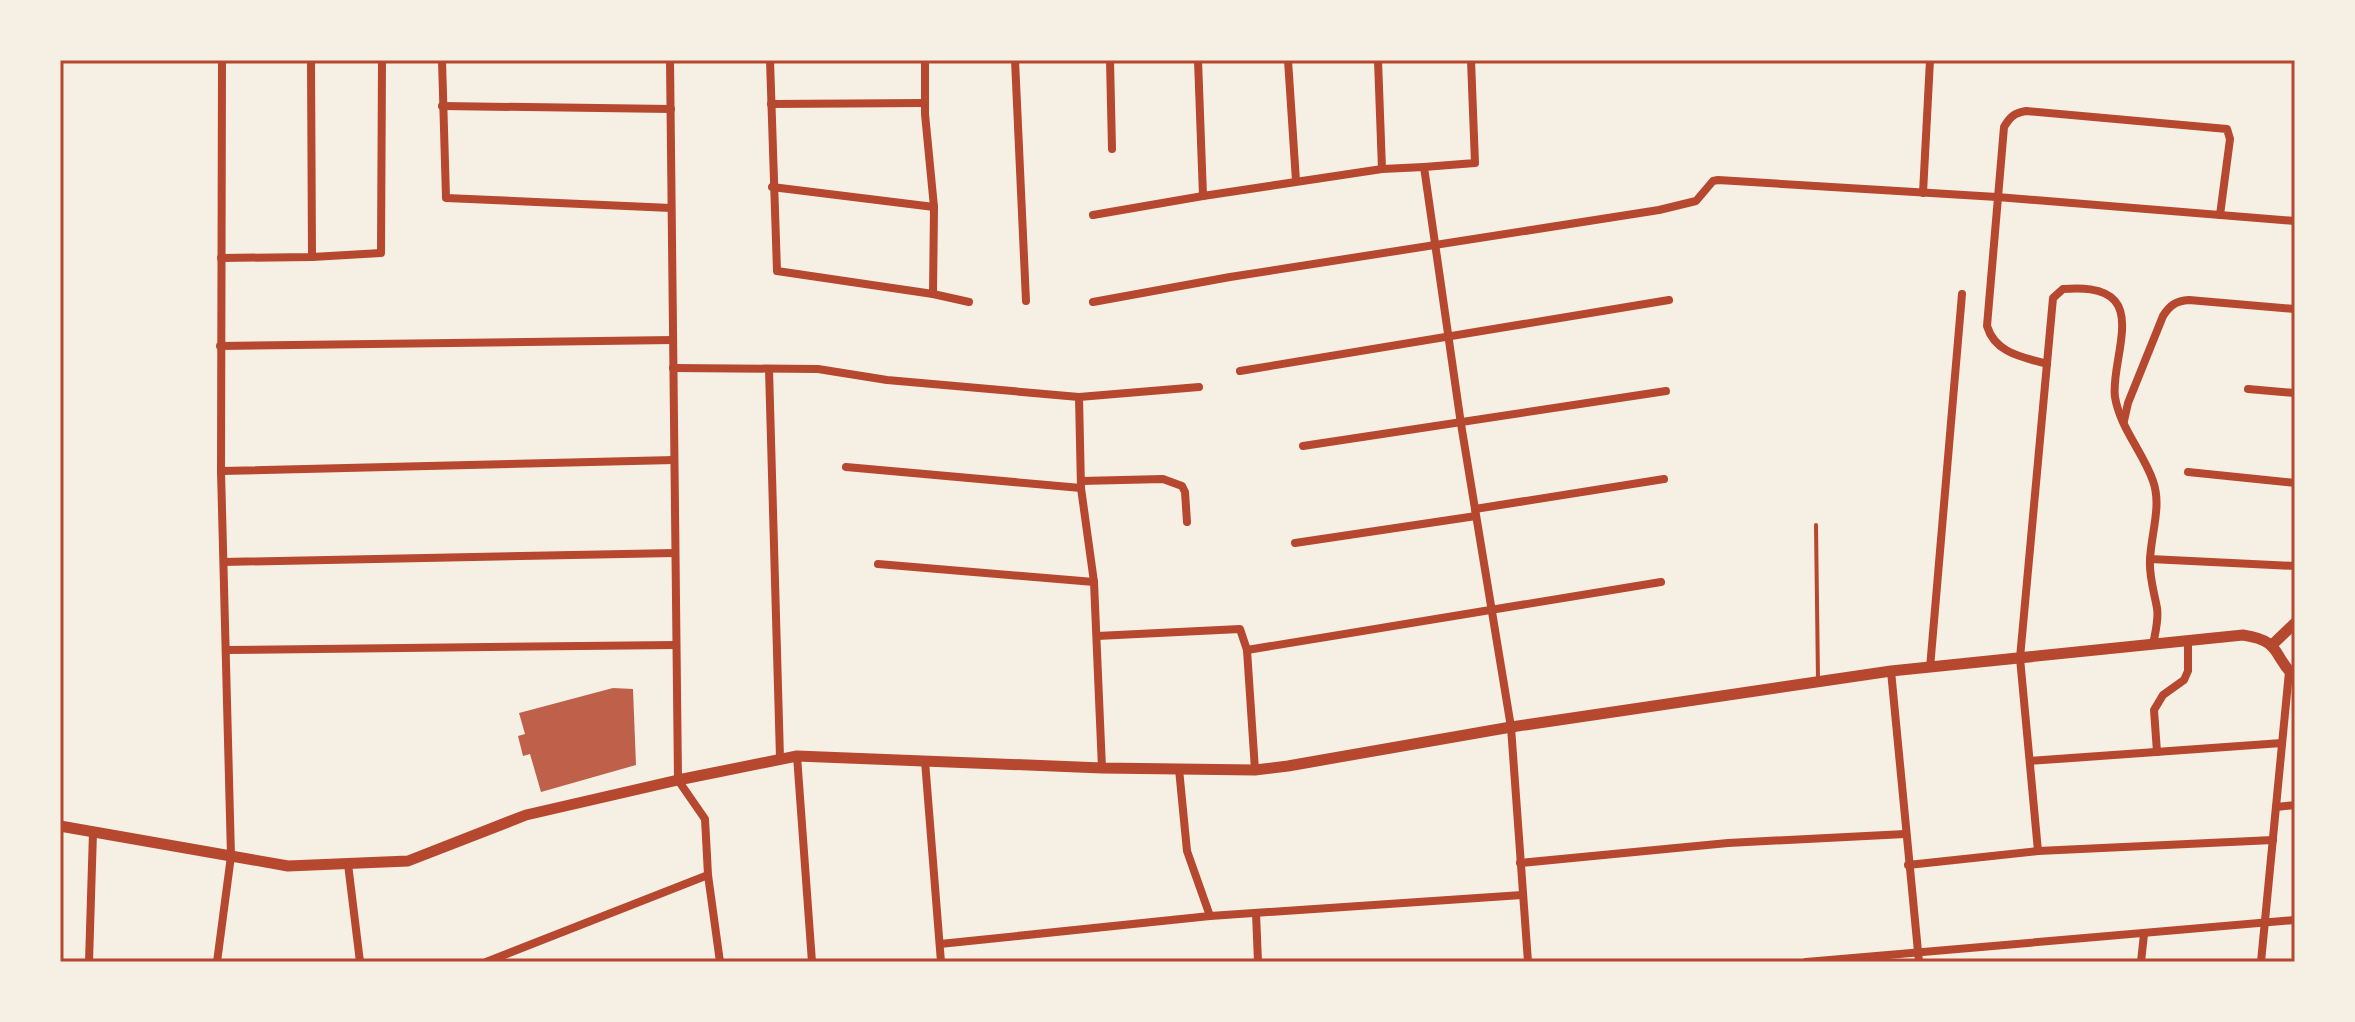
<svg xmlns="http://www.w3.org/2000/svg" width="2355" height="1022" font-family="'Sofia Sans Condensed',sans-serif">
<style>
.building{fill:#bf614a}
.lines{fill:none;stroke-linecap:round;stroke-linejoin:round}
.service{stroke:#b5482f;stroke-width:4}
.minor{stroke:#b5482f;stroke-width:8}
.tertiary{stroke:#b5482f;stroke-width:11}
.neatline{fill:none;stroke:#b5482f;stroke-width:3}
</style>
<rect width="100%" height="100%" fill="#f6efe4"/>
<path class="building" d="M613,688L633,689L636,765L541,792L530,754L523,756L518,736L525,734L519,713Z"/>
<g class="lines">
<path class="service" d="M1816,525L1818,680"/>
<g class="minor">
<path d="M442,60L446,198L671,208"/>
<path d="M670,60L678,780L705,819L708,875L720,962"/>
<path d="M770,60L777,271L933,294L934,207L925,114V60"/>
<path d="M1015,60L1026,301"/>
<path d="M1110,60L1112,149"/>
<path d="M1198,60L1203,196L1382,169L1424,167"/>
<path d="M1288,60L1296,181"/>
<path d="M1378,60L1382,169"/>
<path d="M1471,60L1475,163L1424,167L1461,424L1511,727L1528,962"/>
<path d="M771,104L925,103"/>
<path d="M442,106L671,109"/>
<path d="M772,187L934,207"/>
<path d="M1923,193L1930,60"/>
<path d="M1093,215L1203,196"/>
<path d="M312,257L381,253L382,60"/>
<path d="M221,258L312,257L311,60"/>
<path d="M933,294L969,302"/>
<path d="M1093,302L1230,277L1659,210L1696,201L1713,181L1718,180L1997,197L2295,221"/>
<path d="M220,346L673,340"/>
<path d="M2047,364C2022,357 1995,353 1987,326L2004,127C2010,117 2014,113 2026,111L2227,129L2230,139L2220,215"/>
<path d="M673,368L818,369L887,380L1079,397L1081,488L1094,582L1102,768"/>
<path d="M769,369L780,758"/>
<path d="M1240,371L1669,300"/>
<path d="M2248,389L2295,393"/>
<path d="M1079,397L1199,387"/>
<path d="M2124,421L2128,403L2163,316C2170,305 2176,301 2189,300L2295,309"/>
<path d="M1303,446L1666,391"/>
<path d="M846,467L1081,488"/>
<path d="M221,471L674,460"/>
<path d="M2188,472L2295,483"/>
<path d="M1081,481L1163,479L1182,486L1185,492L1187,522"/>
<path d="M1475,509L1664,479"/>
<path d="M1295,543L1476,516"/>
<path d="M2150,559L2295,566"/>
<path d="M224,562L675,553"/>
<path d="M878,564L1094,582"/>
<path d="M1097,636L1240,629L1247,650L1255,770"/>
<path d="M226,650L676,645"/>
<path d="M1247,650L1661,582"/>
<path d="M1930,668L1962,294"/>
<path d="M1891,671L1919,962"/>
<path d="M2157,752L2154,710L2163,695L2184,680L2188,671V641"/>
<path d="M797,756L812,962"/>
<path d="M925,761L941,962"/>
<path d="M2030,761L2282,743"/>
<path d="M1179,769L1187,851L1210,916"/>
<path d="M2276,807L2295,805"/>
<path d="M2038,851L2020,658L2053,298L2063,289C2079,288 2103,287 2115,301C2133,322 2111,370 2115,397C2120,428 2143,452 2153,481C2162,506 2151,533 2150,560C2149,577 2154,591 2157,608C2159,620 2155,633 2153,645"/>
<path d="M1520,863L1728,843L1905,834"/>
<path d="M348,864L360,962"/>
<path d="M1908,865L2038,851L2273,840"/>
<path d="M1256,913L1258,962"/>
<path d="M940,944L1210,916L1522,895"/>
<path d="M89,962L93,832"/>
<path d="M217,962L231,856L221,471L222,60"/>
<path d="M486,962L708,875"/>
<path d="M1806,962L2295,920"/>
<path d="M2141,962L2144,934"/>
<path d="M2261,962L2289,672"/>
</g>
<g class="tertiary">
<path d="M2272,645L2295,623"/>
<path d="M60,826L288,866L408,861L526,815L678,780L797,756L1102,768L1255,770L1288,766L1511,727L1891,671L2243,635C2283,641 2272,656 2295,677"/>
</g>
</g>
<rect width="2355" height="1022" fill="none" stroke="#f6efe4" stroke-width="124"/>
<rect x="62" y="62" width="2231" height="898" class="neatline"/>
</svg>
